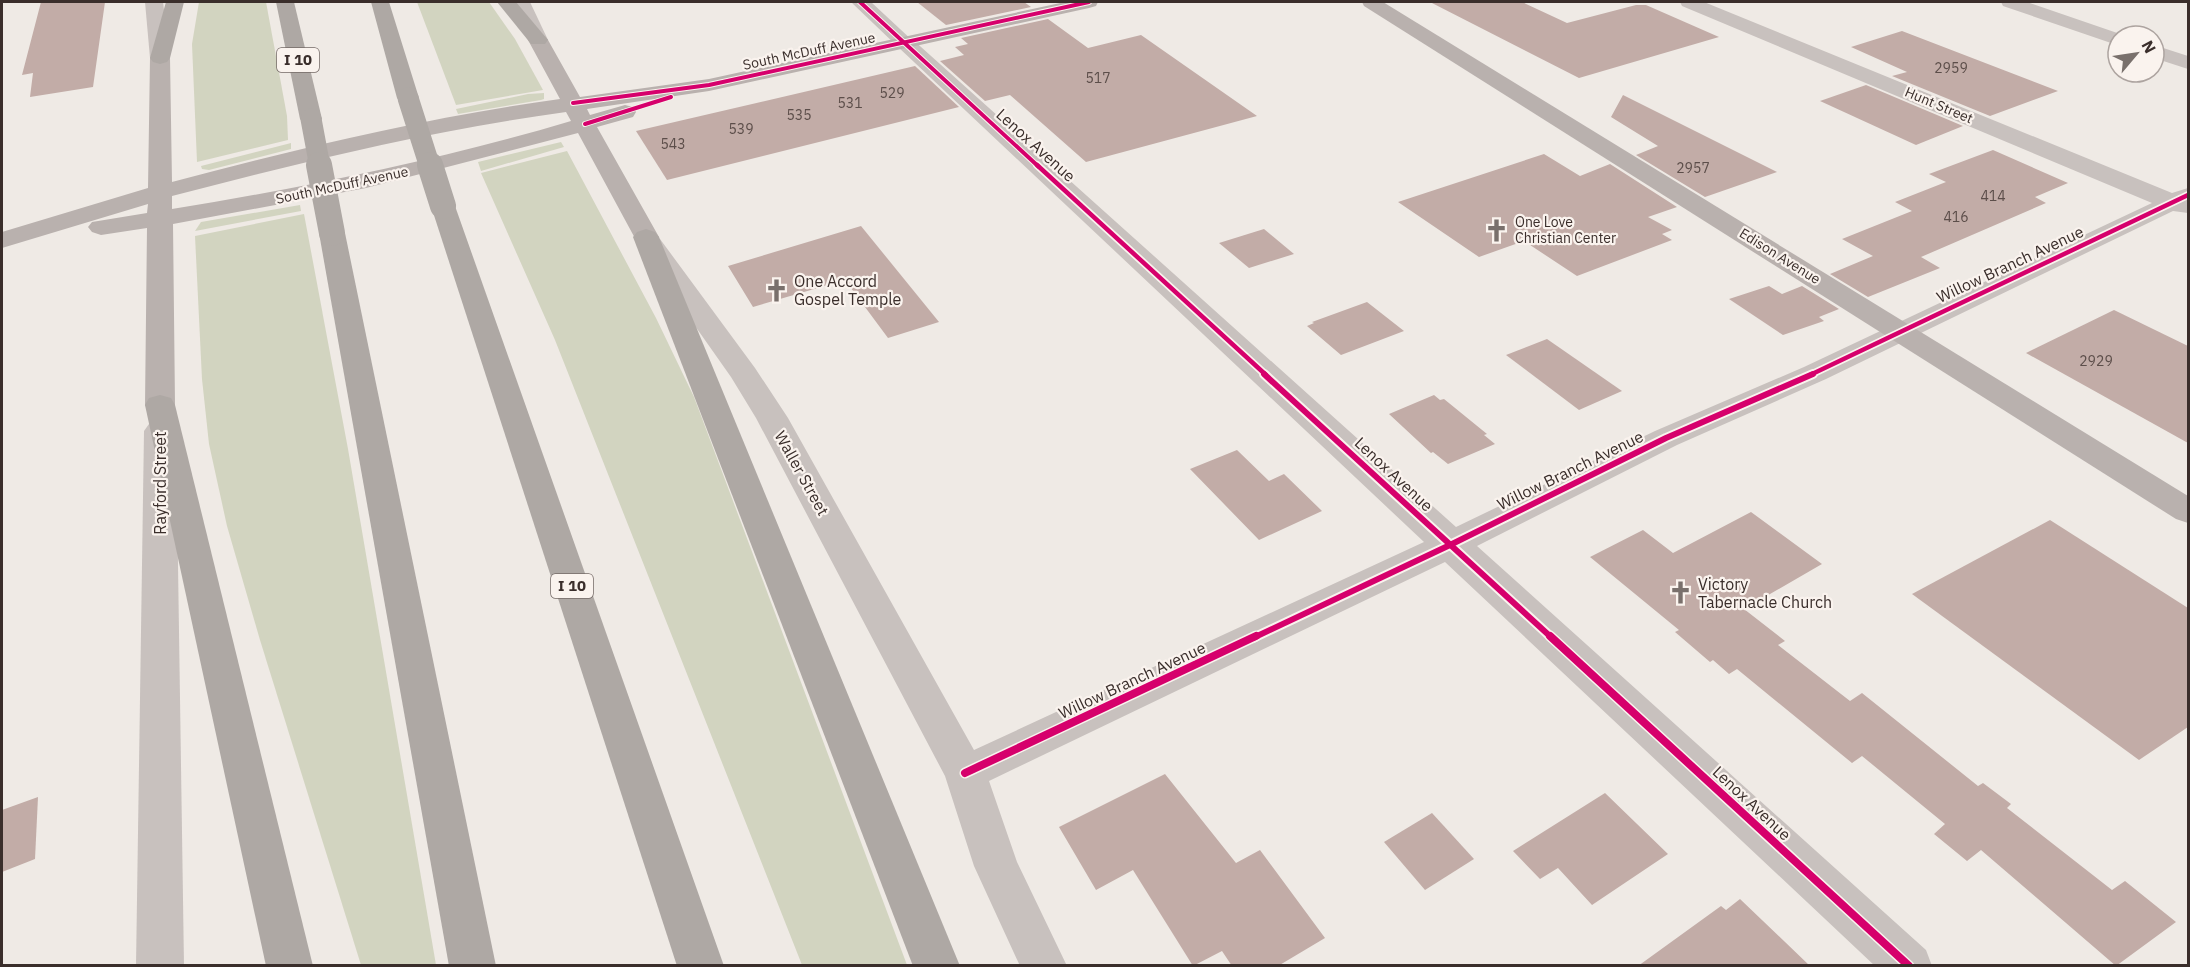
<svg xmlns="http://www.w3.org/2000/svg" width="2190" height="967" font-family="'IBM Plex Sans',sans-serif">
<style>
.green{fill:#d2d4c0}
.building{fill:#c2aca7}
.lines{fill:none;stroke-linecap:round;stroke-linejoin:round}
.minor{fill:#c8c1be;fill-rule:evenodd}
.tertiary{fill:#c8c1be;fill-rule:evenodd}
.secondary{fill:#b9b1ae;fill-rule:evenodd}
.motorway{fill:#aea8a4;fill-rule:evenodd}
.motorway-bridge-far1{stroke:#aea8a4;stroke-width:21}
.motorway-bridge{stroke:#aea8a4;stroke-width:26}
.cycleway-far3-casing{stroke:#faf3ee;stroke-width:6}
.cycleway-far2-casing{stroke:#faf3ee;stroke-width:8}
.cycleway-far1-casing{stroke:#faf3ee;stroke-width:10}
.cycleway-casing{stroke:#faf3ee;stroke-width:11}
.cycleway-far3{stroke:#d6006c;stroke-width:4}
.cycleway-far2{stroke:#d6006c;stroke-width:4.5}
.cycleway-far1{stroke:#d6006c;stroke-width:6}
.cycleway{stroke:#d6006c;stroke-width:8}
.labels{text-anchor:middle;stroke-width:4.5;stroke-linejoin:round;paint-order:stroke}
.far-street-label{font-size:14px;fill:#3a2e2b;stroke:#faf3ee}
.number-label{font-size:14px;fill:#5c4e4a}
.far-poi-label{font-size:14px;fill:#3a2e2b;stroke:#faf3ee;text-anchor:start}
.shield{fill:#faf3ee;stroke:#746966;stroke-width:1.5}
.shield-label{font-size:15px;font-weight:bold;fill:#3a2e2b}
.street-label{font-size:16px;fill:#3a2e2b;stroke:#faf3ee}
.poi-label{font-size:16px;fill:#3a2e2b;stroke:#faf3ee;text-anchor:start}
</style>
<rect width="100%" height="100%" fill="#efeae5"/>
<g class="green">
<path d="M199,2H266L287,116L288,140L197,162L192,44Z"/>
<path d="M417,2H489L515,39L543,90L456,105Z"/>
<path d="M544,93V99L541,100L458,114L456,109L528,94Z"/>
<path d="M561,142L564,147L481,171L478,162Z"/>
<path d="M291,143V149L209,170L202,169L201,166Z"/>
<path d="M567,151L656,318L694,397L907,965H802L555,340L481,173Z"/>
<path d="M300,205L301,211L195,231L201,222Z"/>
<path d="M304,214L348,449L436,965H361L260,640L227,526L209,444L202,379L195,236Z"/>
</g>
<g class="building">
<path d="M41,2H105L93,87L30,97L33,73L22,75Z"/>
<path d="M917,2H1024L1031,7L946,25Z"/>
<path d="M1430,2H1522L1567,23L1636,5H1646L1719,37L1579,78Z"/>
<path d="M1048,19L1088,48L1141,35L1257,116L1086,162L1010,95L985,101L940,61L964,55L955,47L968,44L961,38Z"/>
<path d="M1902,31L2058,91L1990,116L1892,76L1907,72L1851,47Z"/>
<path d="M915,66L959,107L667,180L636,131Z"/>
<path d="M1866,85L1963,126L1916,145L1820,101Z"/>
<path d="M1623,95L1777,172L1705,197L1636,155L1658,146L1611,117Z"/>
<path d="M1993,150L2068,183L2035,197L2046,203L1921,257L1940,268L1868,297L1830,274L1873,256L1842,239L1912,211L1895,202L1946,182L1929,174Z"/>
<path d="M1544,154L1580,176L1610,164L1677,207L1648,217L1672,230L1662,234L1672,240L1577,276L1524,241L1479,257L1398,202Z"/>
<path d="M861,226L939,322L888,338L845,280L753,307L728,266Z"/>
<path d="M1264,229L1294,254L1249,268L1219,243Z"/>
<path d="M1769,286L1782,294L1802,286L1839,309L1819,317L1824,321L1783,335L1729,299Z"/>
<path d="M1367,302L1404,331L1341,355L1307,326L1314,323L1312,322Z"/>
<path d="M2114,310L2188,346V443L2026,353Z"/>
<path d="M1547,339L1622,391L1579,410L1506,355Z"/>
<path d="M1434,395L1440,400L1444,399L1487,434L1484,435L1495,444L1448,464L1433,452L1431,453L1389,414Z"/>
<path d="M1237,450L1269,481L1284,474L1322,511L1259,540L1190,469Z"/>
<path d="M1751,512L1822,564L1744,609L1785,641L1778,645L1850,701L1862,693L1978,786L1983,783L2011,804L2007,808L2112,890L2125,881L2176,922L2116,966L1981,850L1967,861L1934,834L1945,824L1862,756L1852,763L1737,669L1729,674L1713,660L1710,662L1675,632L1679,630L1590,557L1643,530L1673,553Z"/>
<path d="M2050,520L2188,608V727L2139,760L1912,594Z"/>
<path d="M1165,774L1236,863L1260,850L1325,938L1278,966H1232L1222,951L1193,966L1133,870L1096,890L1059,827Z"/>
<path d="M1605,793L1668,854L1592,905L1558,868L1540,879L1513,851Z"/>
<path d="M38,797L35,859L2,872V810Z"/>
<path d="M1432,813L1474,859L1425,890L1384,842Z"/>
<path d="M1740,899L1810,966H1638L1721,906L1726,910Z"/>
</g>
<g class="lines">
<g class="minor">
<path d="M145,2H163L170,58L167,62L160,64L153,62L150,58Z"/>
<path d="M512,2H530L548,40L545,44H531Z"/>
<path d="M1680,2H1704L2172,193L2188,188V213L2173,211L1826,379L1677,445L1477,546L1926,950L1932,966H1875L1445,562L989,781L1017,862L1067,966H1020L974,866L945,776L756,418L731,377L638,245L642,239L651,237L660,239L755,368L788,418L974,750L1424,542L897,46L894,42L897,38H911L1456,527L1655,431L1804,367L2152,203L1682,6Z"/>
<path d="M2001,2H2027L2126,36H2118V45L2111,43L2003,6Z"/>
<path d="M2154,45L2188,56V69L2154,58Z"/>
<path d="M160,421L171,424L176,431L184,966H136L144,431L149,424Z"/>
</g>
<path class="tertiary" d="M851,2H871L914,42L911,46H897Z"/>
<g class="secondary">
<path d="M1065,2H1098L1096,6L1089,8L709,91L587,109L590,115L625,105L633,107L636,112L633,117L597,127L659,237L655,242L646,245L637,242L578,133L366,188L173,224L175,405L171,412L160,415L149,412L145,405L147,228L101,235L92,232L88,227L92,222L147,213L148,204L2,248V232L148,188L150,58L153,54L160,52L167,54L170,58L172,182C300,148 429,117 560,99L528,40L531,36H545L548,40L580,97L709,79ZM566,112L571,121C440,160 307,187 172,209V196C302,162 433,130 566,112Z"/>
<path d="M1362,2H1383L2188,496V523L2176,519L1364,6Z"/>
</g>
<g class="motorway">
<path d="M166,2H184L170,58L167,62L160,64L153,62L150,58Z"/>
<path d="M276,2H294L322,119L319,124L311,126L303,124L300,119Z"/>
<path d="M371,2H389L419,98L416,103L408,105L400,103L397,98Z"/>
<path d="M497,2H516L548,40L545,44H531Z"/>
<path d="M443,199L452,201L455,206L724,966H677L431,206L434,201Z"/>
<path d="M332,225L341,228L345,233L496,966H449L319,233L323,228Z"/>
<path d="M646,229L655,232L659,237L960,966H913L633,237L637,232Z"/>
<path d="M160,395L171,398L175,405L313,966H266L145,405L149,398Z"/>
</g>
<g class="motorway-bridge-far1">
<path d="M408,98L430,167"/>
<path d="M311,119L320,167"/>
</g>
<g class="motorway-bridge">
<path d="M319,165L332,233"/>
<path d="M430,165L443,206"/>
</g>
<defs>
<g id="cycleway-far3">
<path d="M860,2L1039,167"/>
<path d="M573,103L709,85L1089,2"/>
<path d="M585,124L671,97"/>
</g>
<g id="cycleway-far2">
<path d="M1037,165L1266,375"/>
<path d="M1810,375L2188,195"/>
</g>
<g id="cycleway-far1">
<path d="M1264,374L1552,638"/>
<path d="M1253,638L1450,545L1666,438L1813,374"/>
</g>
<g id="cycleway">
<path d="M1550,636L1909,966"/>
<path d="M965,773L1256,636"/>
</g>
</defs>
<use href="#cycleway-far3" class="cycleway-far3-casing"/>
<use href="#cycleway-far2" class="cycleway-far2-casing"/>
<use href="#cycleway-far1" class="cycleway-far1-casing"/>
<use href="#cycleway" class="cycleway-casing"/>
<use href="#cycleway-far3" class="cycleway-far3"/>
<use href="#cycleway-far2" class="cycleway-far2"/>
<use href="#cycleway-far1" class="cycleway-far1"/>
<use href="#cycleway" class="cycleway"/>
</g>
<defs>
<symbol id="church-bare" viewBox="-9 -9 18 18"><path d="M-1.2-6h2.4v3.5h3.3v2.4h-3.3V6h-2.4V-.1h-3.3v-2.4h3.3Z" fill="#79706c" stroke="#faf3ee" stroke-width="2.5" paint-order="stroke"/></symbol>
</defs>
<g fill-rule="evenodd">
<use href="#church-bare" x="1480" y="214" width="33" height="33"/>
<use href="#church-bare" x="760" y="274" width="33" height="33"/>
<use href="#church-bare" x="1664" y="576" width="33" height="33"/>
</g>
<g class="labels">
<g class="far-street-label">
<text transform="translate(809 51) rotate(-12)" y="5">South McDuff Avenue</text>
<text transform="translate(1939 105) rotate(23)" y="5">Hunt Street</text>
<text transform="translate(342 185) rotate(-12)" y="5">South McDuff Avenue</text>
<text transform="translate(1780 256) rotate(32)" y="5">Edison Avenue</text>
</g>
<g class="number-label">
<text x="1951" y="73">2959</text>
<text x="1098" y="83">517</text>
<text x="892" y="98">529</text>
<text x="850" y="108">531</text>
<text x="799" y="120">535</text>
<text x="741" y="134">539</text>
<text x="673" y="149">543</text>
<text x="1693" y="173">2957</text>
<text x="1993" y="201">414</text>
<text x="1956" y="222">416</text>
<text x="2096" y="366">2929</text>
</g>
<g class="far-poi-label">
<text x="1515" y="227">One Love<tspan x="1515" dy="16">Christian Center</tspan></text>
</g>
<g class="shield">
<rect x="277" y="48" width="42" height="24" rx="4.5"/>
<rect x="551" y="574" width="42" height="24" rx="4.5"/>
</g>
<g class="shield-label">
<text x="298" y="65">I 10</text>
<text x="572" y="591">I 10</text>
</g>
<g class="street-label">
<text transform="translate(1036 145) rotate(42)" y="6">Lenox Avenue</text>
<text transform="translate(2010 264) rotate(-25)" y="6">Willow Branch Avenue</text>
<text transform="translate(1570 470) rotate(-26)" y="6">Willow Branch Avenue</text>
<text transform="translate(802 473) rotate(61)" y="6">Waller Street</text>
<text transform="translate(1394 474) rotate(43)" y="6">Lenox Avenue</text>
<text transform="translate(160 483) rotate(-90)" y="6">Rayford Street</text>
<text transform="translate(1132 680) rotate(-25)" y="6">Willow Branch Avenue</text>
<text transform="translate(1752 803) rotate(43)" y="6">Lenox Avenue</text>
</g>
<g class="poi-label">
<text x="794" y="287">One Accord<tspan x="794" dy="18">Gospel Temple</tspan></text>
<text x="1698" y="590">Victory<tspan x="1698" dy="18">Tabernacle Church</tspan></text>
</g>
</g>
<rect width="2190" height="967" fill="none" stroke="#3a2e2b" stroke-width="6"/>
<g transform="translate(2136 54) rotate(61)"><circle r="28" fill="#faf3ee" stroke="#ada4a0" stroke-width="1.5"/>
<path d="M0-4.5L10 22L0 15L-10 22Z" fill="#79706c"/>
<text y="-9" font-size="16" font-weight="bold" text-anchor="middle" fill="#3a2e2b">N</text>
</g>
</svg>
